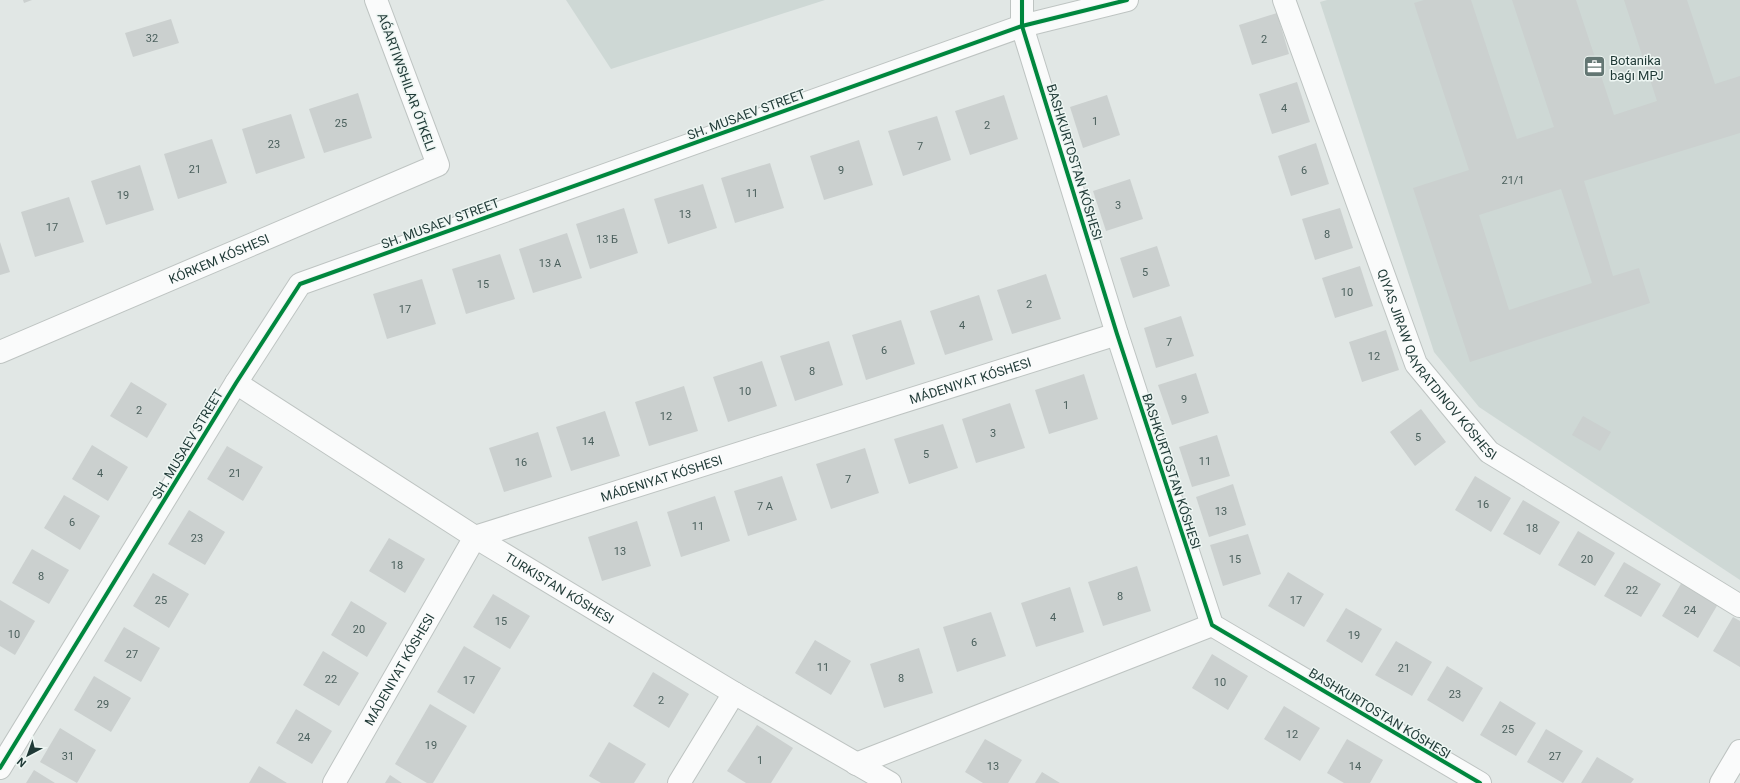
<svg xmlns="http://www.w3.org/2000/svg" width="1740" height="783" font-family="Roboto,sans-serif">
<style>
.built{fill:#ced8d5}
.building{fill:#cbd0cf;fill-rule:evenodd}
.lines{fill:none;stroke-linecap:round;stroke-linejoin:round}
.minor-casing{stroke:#bec4c2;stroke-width:24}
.minor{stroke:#fafbfb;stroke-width:22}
.cycleway-casing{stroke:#eef6f3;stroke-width:6}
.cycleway{stroke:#00873e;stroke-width:4}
.labels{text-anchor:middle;stroke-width:3;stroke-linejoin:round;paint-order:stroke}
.number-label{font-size:11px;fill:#4a5f5c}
.poi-label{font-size:13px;fill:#1f3936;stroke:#eef6f3;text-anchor:start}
.street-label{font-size:13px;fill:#1f3936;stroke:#eef6f3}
</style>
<rect width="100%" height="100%" fill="#e1e7e5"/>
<g class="built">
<path d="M566,0H825L611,69Z"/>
<path d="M1327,0H1740V580L1479,407L1434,352L1320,2Z"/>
</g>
<g class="building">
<path d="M23,0H32L24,3Z"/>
<path d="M1424,0H1471L1517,139L1554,127L1512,0H1576L1614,115L1657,101L1624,0H1687L1715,84L1740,76V133L1584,181L1613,276L1639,268L1650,303L1470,362L1413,188L1469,170L1414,3ZM1561,189L1592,283L1509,310L1479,215Z"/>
<path d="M1277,13L1289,54L1252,65L1239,25Z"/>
<path d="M171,19L179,43L133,57L125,33Z"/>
<path d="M1297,82L1310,122L1272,134L1259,94Z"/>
<path d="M358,93L372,138L324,153L309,109Z"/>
<path d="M1004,95L1018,139L970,155L955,111Z"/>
<path d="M1107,95L1120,135L1083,148L1070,107Z"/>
<path d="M291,114L305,158L256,174L242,129Z"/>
<path d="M937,116L951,160L903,176L888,131Z"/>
<path d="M212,139L227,183L178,199L164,154Z"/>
<path d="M859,140L873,185L824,200L810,156Z"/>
<path d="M1316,143L1329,184L1291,196L1278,156Z"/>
<path d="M770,163L784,208L735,223L721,178Z"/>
<path d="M140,165L154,210L106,225L91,181Z"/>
<path d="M1130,179L1143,219L1106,231L1093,191Z"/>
<path d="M703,184L717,228L668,244L654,199Z"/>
<path d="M69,197L84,242L35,257L21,212Z"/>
<path d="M624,208L638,253L590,269L576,224Z"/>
<path d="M1340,208L1353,248L1315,260L1302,219Z"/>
<path d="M567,233L582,278L533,293L519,249Z"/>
<path d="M0,242L10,272L0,275Z"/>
<path d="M1157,246L1170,286L1133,298L1120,258Z"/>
<path d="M500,254L515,299L466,314L452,269Z"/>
<path d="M1360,266L1373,306L1335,318L1322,278Z"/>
<path d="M1046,274L1061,319L1012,334L997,290Z"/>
<path d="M422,279L436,324L387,339L373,294Z"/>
<path d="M979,295L993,340L945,355L930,311Z"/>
<path d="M1181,316L1194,356L1156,368L1144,328Z"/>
<path d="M901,320L915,364L866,380L852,335Z"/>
<path d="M1386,330L1399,370L1362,382L1349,342Z"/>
<path d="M829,341L843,385L795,401L780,356Z"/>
<path d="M762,361L777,406L728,422L713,377Z"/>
<path d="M1196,373L1209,413L1172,425L1158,385Z"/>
<path d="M1084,374L1098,419L1049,434L1035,390Z"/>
<path d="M131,382L167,404L147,438L110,416Z"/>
<path d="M684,386L698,431L649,446L635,402Z"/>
<path d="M1010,403L1025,448L976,463L962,419Z"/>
<path d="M1421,409L1446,442L1415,466L1390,432Z"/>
<path d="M605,411L620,456L571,471L556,427Z"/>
<path d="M1583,416L1611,432L1600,451L1572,435Z"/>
<path d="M943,424L958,468L909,484L894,439Z"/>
<path d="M538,432L552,477L504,492L489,448Z"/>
<path d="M1217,435L1230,476L1192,487L1179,447Z"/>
<path d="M92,445L128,467L108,501L72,479Z"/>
<path d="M227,446L263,467L243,501L207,479Z"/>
<path d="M865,448L879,493L831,509L816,464Z"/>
<path d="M782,476L797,520L748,536L734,491Z"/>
<path d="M1475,476L1511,498L1491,532L1455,510Z"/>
<path d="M1233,484L1246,525L1209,537L1196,497Z"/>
<path d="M64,495L100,516L80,550L44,528Z"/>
<path d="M715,496L730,541L681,557L667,512Z"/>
<path d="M1523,500L1560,522L1540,555L1503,534Z"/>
<path d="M189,510L225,532L205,565L168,544Z"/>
<path d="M637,521L651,566L602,581L588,537Z"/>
<path d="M1578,531L1615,553L1595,586L1558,565Z"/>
<path d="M1248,534L1261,574L1223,586L1210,545Z"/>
<path d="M389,538L425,559L405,593L369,571Z"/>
<path d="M32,549L69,570L49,604L12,583Z"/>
<path d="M1624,562L1661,584L1641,617L1604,596Z"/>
<path d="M1137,566L1151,611L1103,626L1088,582Z"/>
<path d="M1288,572L1324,594L1304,627L1268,606Z"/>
<path d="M153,573L189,594L169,628L133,606Z"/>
<path d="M1682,582L1718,604L1698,638L1662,616Z"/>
<path d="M1070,587L1084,632L1036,647L1021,603Z"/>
<path d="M493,594L530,616L510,649L473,627Z"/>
<path d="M0,600L35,621L15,655L0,646Z"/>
<path d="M351,601L387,623L367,657L331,635Z"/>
<path d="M1346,608L1382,629L1362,663L1326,641Z"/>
<path d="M991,612L1006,656L957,672L943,627Z"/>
<path d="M1733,617L1740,621V667L1713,651Z"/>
<path d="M124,627L160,648L141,682L104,661Z"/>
<path d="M815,640L851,661L831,695L795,673Z"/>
<path d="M1396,641L1432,662L1412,696L1375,675Z"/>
<path d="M464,646L501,668L474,714L437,692Z"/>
<path d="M919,648L933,693L884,708L870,664Z"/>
<path d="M323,651L359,673L339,706L303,685Z"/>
<path d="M1212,654L1248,676L1228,710L1192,688Z"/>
<path d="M1447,666L1483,688L1463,722L1427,700Z"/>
<path d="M653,672L689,694L669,728L633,706Z"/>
<path d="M94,676L131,698L111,732L74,710Z"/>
<path d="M1500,701L1536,723L1516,756L1480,735Z"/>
<path d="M430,704L467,726L433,783H427L395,764Z"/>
<path d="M1284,706L1320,728L1300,761L1264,739Z"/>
<path d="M296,709L332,731L312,764L276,743Z"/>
<path d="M757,725L793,748L771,783H746L727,771Z"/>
<path d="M60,728L96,750L77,783L40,762Z"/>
<path d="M1546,729L1583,751L1563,783L1527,762Z"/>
<path d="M985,739L1022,760L1008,783H983L965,772Z"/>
<path d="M1347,739L1383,760L1370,783H1344L1327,773Z"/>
<path d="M609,742L646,764L634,783H601L589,776Z"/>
<path d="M1597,757L1634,779L1631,783H1581Z"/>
<path d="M259,766L287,783H249Z"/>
<path d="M34,770L55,783H26Z"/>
<path d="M1042,772L1060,783H1035Z"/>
<path d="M390,775L402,783H385Z"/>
</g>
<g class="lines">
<defs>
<g id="minor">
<path d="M1022,0V26L1117,334L1212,625L1480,783"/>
<path id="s1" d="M1284,0L1416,364L1489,452L1740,606"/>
<path id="s2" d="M0,352L438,165L376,0"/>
<path id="s3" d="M236,383L475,537L734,693L890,783"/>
<path d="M856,764L1212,625"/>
<path d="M0,768L236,383L300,284L1022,26L1127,0"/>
<path id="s4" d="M334,783L475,537L1117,334"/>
<path d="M679,783L734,693"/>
<path d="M1721,783L1740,751"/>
</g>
</defs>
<use href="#minor" class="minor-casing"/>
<use href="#minor" class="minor"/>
<defs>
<g id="cycleway">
<path d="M1022,0V26L1117,334L1212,625L1480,783"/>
<path d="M0,768L236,383L300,284L1022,26L1127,0"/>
</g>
</defs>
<use href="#cycleway" class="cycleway-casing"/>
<use href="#cycleway" class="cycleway"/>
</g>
<defs>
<symbol id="office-square" viewBox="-11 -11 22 22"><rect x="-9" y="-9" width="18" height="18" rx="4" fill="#637673" stroke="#eef6f3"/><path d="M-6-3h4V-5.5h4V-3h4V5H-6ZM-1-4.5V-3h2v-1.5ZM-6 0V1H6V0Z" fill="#fff"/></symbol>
</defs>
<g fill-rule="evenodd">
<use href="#office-square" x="1582" y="54" width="25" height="25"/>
</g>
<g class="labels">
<g class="number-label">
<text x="152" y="42">32</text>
<text x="1264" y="43">2</text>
<text x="1284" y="112">4</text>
<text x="1095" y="125">1</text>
<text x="341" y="127">25</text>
<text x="987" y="129">2</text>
<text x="274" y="148">23</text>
<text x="920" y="150">7</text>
<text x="195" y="173">21</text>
<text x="841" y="174">9</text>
<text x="1304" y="174">6</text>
<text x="1513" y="184">21/1</text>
<text x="752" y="197">11</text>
<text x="123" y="199">19</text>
<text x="1118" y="209">3</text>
<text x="685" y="218">13</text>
<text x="52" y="231">17</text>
<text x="1327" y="238">8</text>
<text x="607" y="243">13 Б</text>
<text x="550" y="267">13 А</text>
<text x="1145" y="276">5</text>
<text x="483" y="288">15</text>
<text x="1347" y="296">10</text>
<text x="1029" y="308">2</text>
<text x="405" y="313">17</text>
<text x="962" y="329">4</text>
<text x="1169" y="346">7</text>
<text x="884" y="354">6</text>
<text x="1374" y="360">12</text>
<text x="812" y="375">8</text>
<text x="745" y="395">10</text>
<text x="1184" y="403">9</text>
<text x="1066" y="409">1</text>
<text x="139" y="414">2</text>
<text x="666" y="420">12</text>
<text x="993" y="437">3</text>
<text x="1418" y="441">5</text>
<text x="588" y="445">14</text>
<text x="926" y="458">5</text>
<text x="1205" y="465">11</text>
<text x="521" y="466">16</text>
<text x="100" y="477">4</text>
<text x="235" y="477">21</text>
<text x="848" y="483">7</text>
<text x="1483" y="508">16</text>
<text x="765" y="510">7 А</text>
<text x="1221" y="515">13</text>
<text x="72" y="526">6</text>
<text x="698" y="530">11</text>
<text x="1532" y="532">18</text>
<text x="197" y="542">23</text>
<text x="620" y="555">13</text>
<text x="1235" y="563">15</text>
<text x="1587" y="563">20</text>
<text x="397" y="569">18</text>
<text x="41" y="580">8</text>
<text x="1632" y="594">22</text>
<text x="1120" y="600">8</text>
<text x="161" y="604">25</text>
<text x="1296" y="604">17</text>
<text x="1690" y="614">24</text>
<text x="1053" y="621">4</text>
<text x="501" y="625">15</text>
<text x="359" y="633">20</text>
<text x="14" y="638">10</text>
<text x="1354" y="639">19</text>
<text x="974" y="646">6</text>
<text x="132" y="658">27</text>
<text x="823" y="671">11</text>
<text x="1404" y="672">21</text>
<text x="901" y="682">8</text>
<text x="331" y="683">22</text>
<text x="469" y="684">17</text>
<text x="1220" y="686">10</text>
<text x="1455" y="698">23</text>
<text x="661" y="704">2</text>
<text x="103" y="708">29</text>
<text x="1508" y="733">25</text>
<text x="1292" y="738">12</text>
<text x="304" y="741">24</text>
<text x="431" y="749">19</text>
<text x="68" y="760">31</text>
<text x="1555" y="760">27</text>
<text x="760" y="764">1</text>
<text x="993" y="770">13</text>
<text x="1355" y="770">14</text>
</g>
<g class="poi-label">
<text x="1610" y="65">Botanika<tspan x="1610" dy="15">baǵı MPJ</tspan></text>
</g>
<g class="street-label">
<text transform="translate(407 82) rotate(70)" y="5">AǴARTIWSHILAR ÓTKELI</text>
<text transform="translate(746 114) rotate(-20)" y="5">SH. MUSAEV STREET</text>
<text transform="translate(1075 162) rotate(73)" y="5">BASHKURTOSTAN KÓSHESI</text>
<text transform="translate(440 223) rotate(-20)" y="5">SH. MUSAEV STREET</text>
<text dy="5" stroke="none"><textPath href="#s2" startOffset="238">KÓRKEM KÓSHESI</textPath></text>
<text dy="5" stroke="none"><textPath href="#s1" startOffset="398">QIYAS JIRAW QAYRATDINOV KÓSHESI</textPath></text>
<text dy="5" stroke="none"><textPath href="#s4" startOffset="803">MÁDENIYAT KÓSHESI</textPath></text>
<text transform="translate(187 444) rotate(-59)" y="5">SH. MUSAEV STREET</text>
<text transform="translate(1172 471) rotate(72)" y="5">BASHKURTOSTAN KÓSHESI</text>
<text dy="5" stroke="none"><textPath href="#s4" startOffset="479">MÁDENIYAT KÓSHESI</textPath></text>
<text dy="5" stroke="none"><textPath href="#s3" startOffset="383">TURKISTAN KÓSHESI</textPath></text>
<text dy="5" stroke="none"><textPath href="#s4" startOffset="131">MÁDENIYAT KÓSHESI</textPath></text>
<text transform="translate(1380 713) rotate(31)" y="5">BASHKURTOSTAN KÓSHESI</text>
</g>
</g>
<g transform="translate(28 755) rotate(221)" stroke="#eef6f3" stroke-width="3" paint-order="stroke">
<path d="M0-3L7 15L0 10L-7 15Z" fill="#1f3936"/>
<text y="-6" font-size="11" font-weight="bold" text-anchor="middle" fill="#1f3936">N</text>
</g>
</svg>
